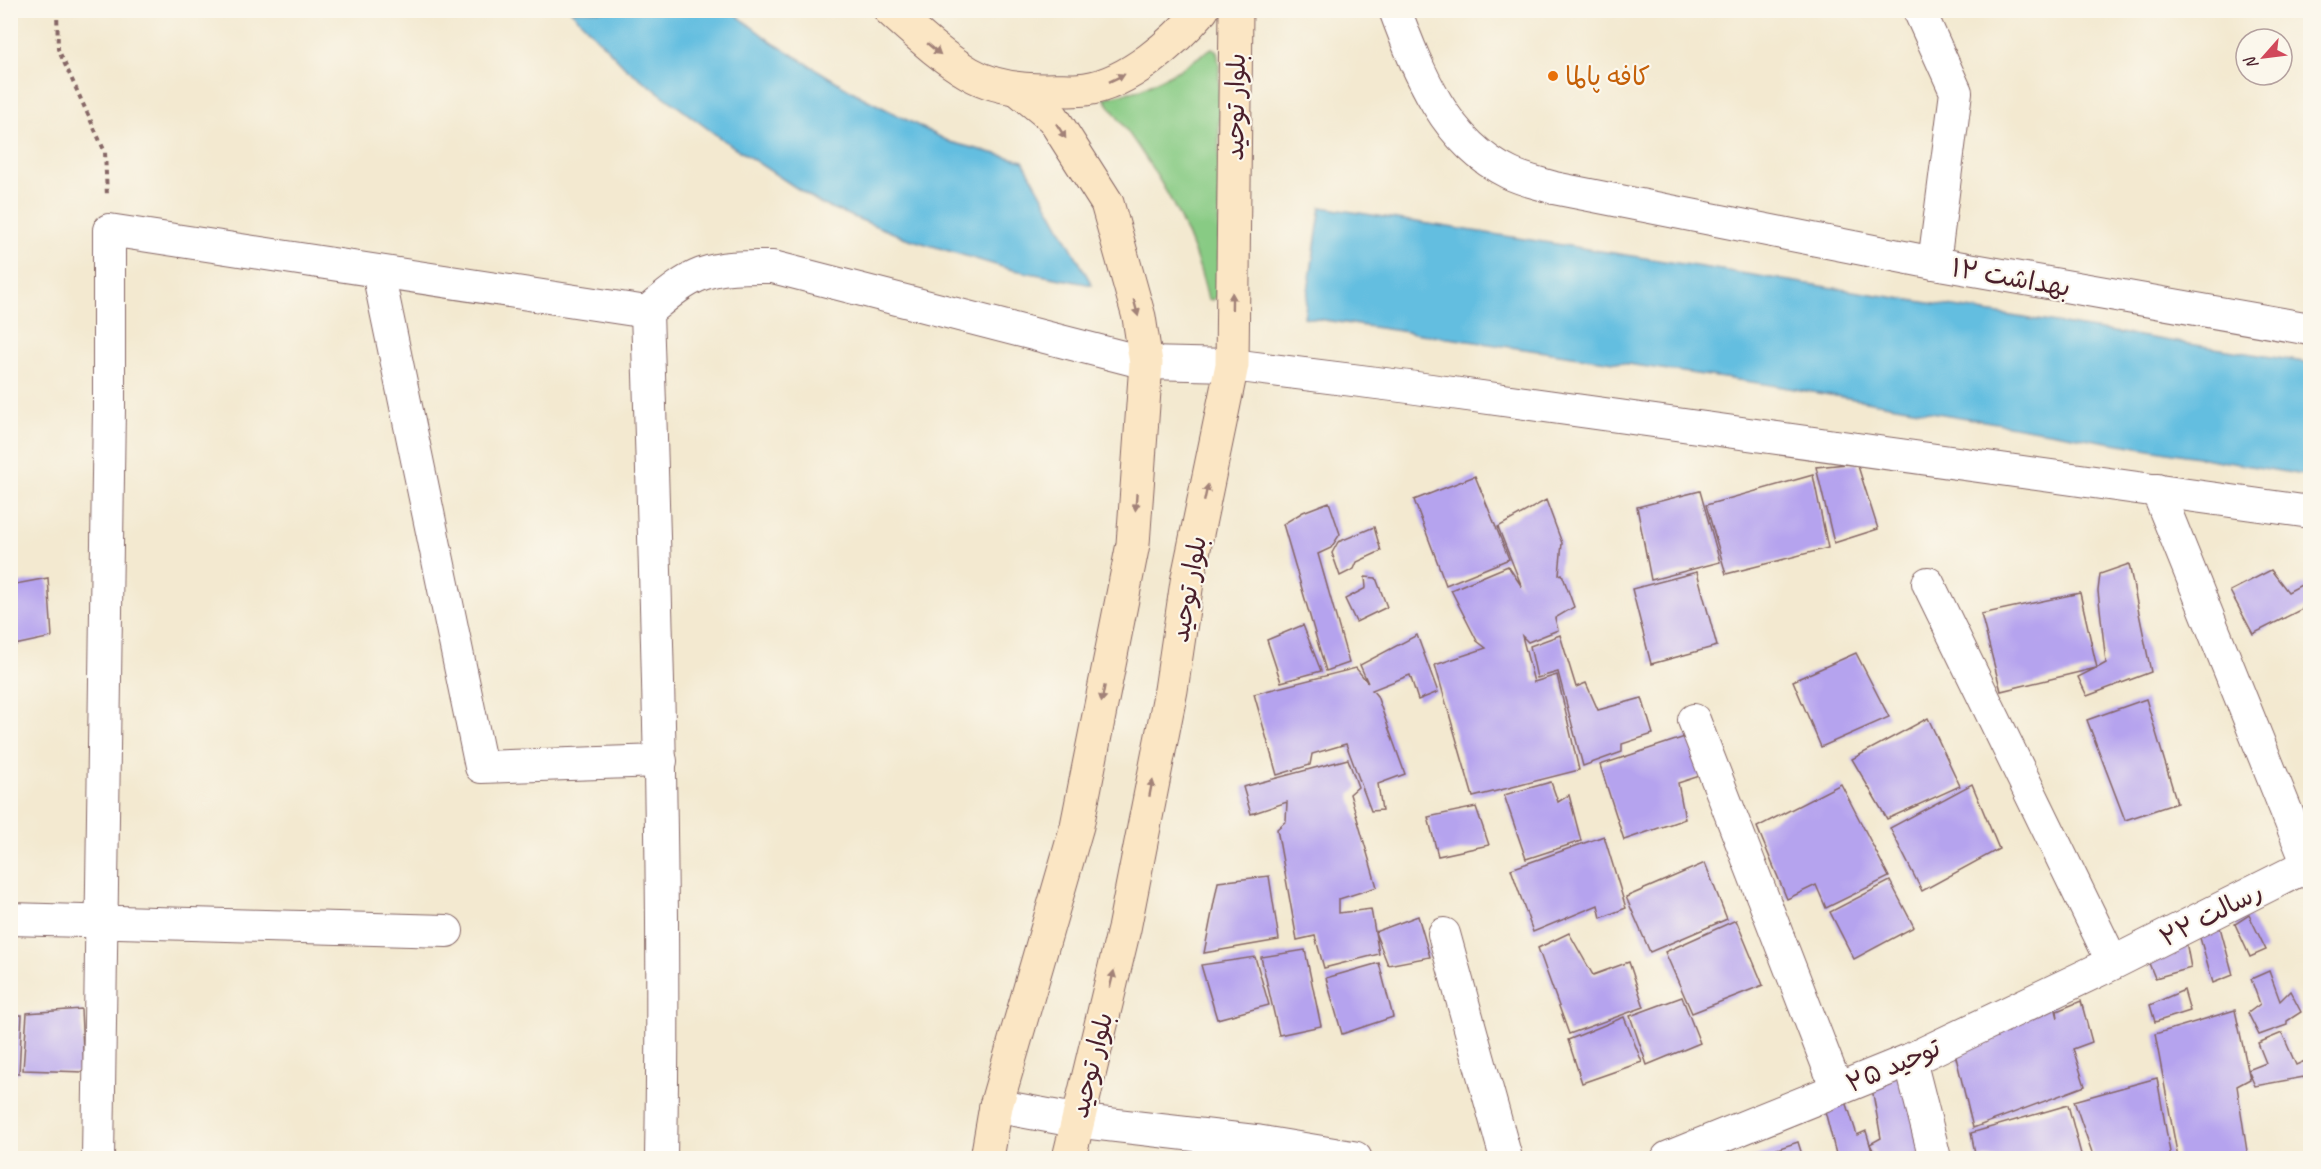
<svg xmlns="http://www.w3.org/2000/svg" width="2321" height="1169" font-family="Caveat,'Playpen Sans Arabic',sans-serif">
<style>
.green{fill:#88cb84;stroke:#697558;stroke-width:1.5}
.water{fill:#63bee0;stroke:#566e86;stroke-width:1.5}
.building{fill:#b5a3ee}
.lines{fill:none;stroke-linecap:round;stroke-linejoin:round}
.minor-casing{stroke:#856665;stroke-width:34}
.tertiary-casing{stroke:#856665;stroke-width:35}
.secondary-casing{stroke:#856665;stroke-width:35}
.path{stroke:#856665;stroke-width:4;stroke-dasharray:4.5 4.5;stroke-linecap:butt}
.minor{stroke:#fff;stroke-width:32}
.tertiary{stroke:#fff;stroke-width:33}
.secondary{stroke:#fbe6c4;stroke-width:33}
.oneway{fill:#a28278}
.food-dot{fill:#e8710a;stroke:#fbf7ec;stroke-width:2}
.labels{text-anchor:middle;stroke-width:4.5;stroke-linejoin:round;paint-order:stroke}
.food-label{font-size:26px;fill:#c56008;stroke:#fbf7ec;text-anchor:start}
.street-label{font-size:26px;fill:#4a1f2b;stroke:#fbf7ec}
</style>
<rect width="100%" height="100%" fill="#fbf7ec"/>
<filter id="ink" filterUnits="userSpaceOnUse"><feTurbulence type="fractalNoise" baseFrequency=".0167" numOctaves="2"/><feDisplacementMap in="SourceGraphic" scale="12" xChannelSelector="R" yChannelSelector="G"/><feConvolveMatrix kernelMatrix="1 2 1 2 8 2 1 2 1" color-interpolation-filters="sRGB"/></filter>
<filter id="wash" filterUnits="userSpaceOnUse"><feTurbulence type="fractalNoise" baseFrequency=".008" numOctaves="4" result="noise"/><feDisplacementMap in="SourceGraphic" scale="24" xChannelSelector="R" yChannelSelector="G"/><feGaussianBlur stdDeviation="1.35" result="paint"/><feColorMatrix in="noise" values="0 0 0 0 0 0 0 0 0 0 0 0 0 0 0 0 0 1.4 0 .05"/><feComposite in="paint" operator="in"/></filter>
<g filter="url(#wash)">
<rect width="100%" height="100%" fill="#f3e9d0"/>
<path class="green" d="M1212,48L1217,51L1219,64V295L1212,300L1208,299C1189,216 1152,166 1104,98L1139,90L1179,70Z"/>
<g class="water">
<path d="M571,11H731L773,43L860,96L950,142L1023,161L1092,285L1009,269L906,238L821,204L723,140L626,68Z"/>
<path d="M1321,207L2310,363V476L1765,384L1304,317Z"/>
</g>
<g id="blocks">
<g class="building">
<path d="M1857,463L1878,529L1834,543L1816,467Z"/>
<path d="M1813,475L1828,548L1726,574L1706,505Z"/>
<path d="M1475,476L1509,559L1446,585L1414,500Z"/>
<path d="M1700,491L1720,562L1651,580L1637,507Z"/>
<path d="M1546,500L1562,543L1559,575L1562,574L1574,607L1555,618L1558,630L1528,642L1522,636L1534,682L1557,675L1579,770L1473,797L1435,665L1486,648L1477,641L1451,590L1508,566L1522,587L1498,527Z"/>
<path d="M1329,502L1340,534L1331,548L1318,554L1349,663L1326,671L1283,524L1303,512Z"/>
<path d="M1374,527L1381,551L1357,562L1354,569L1340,576L1332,553L1338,542Z"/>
<path d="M2129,564L2151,672L2087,696L2078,677L2096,668L2001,691L1981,614L2080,593L2097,668L2106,663L2098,591L2100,574Z"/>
<path d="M2271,570L2288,592L2305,583L2310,597V605L2253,634L2230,591Z"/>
<path d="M1697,572L1717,646L1651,664L1632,589Z"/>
<path d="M1365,577L1376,578L1387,607L1356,622L1345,599L1366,588Z"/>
<path d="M48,578L52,637L10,646V585Z"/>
<path d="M1303,625L1321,671L1281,682L1267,640Z"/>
<path d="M1417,635L1438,692L1418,700L1410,675L1372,690L1377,696L1405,774L1378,784L1382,810L1371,811L1346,744L1312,754L1310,765L1277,775L1254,694L1356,668L1368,683L1360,665Z"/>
<path d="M1560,635L1576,687L1586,683L1598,710L1642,698L1653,734L1622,744V752L1583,766L1558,672L1537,678L1530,646Z"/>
<path d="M1856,653L1889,717L1821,747L1793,681Z"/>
<path d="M2146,699L2177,803L2125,820L2087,720Z"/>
<path d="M1928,718L1960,786L1887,819L1852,759Z"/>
<path d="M1700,732L1709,773L1678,783L1685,819L1624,840L1600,765Z"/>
<path d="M1348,759L1358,787L1350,794L1377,887L1339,899V913L1371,909L1375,932L1418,916L1430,957L1388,965L1375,932L1379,954L1324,968L1315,936L1297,940L1277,829L1286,821L1287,802L1251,814L1243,787Z"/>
<path d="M1551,782L1558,802L1569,795L1581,841L1526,859L1504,795Z"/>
<path d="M1841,784L1889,877L1826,908L1816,885L1787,899L1757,827Z"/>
<path d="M1972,784L1999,849L1922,891L1890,828Z"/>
<path d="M1476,807L1489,845L1438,856L1428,817Z"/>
<path d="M1604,836L1626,908L1601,918L1598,905L1533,932L1511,869Z"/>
<path d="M1705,863L1727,919L1650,952L1626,897Z"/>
<path d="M1269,876L1279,940L1204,953L1218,882Z"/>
<path d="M1890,881L1914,927L1854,959L1830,912Z"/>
<path d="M2249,915L2266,950L2250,957L2235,924Z"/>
<path d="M2217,916L2233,975L2213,983L2196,924Z"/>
<path d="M1736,920L1763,985L1692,1013L1665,952Z"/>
<path d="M1569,933L1593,975L1629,962L1644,1007L1569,1034L1538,948Z"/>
<path d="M2185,936L2191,968L2155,978L2144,951Z"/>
<path d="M1305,950L1321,1026L1279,1035L1261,957Z"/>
<path d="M1255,957L1269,1005L1217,1019L1201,965Z"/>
<path d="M1379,963L1393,1017L1342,1034L1326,978Z"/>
<path d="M2269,971L2280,1001L2290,991L2301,1012L2287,1021V1025L2259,1035L2248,1013L2260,1004L2251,979Z"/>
<path d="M2184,990L2190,1011L2155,1022L2150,1005Z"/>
<path d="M1682,997L1700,1043L1647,1065L1630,1016Z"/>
<path d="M2081,1001L2092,1042L2073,1049L2085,1086L1973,1128L1954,1049L2054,1002L2058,1018L2057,1011Z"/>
<path d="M81,1009L84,1072L23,1070L27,1013Z"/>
<path d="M2235,1010L2248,1070L2266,1063L2258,1043L2282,1033L2296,1065L2307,1060L2310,1074L2304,1077L2255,1086L2248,1070L2250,1079L2237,1086L2248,1158H2178L2155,1034Z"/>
<path d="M10,1015H22L19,1073H10Z"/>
<path d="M1624,1017L1642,1062L1582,1083L1568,1040Z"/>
<path d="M1907,1067L1930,1158H1877L1870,1144L1881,1138L1871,1083Z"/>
<path d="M2157,1078L2171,1158H2094L2074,1101Z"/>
<path d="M1844,1095L1857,1135L1866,1131L1874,1158H1837L1825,1111Z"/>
<path d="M2068,1105L2082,1158H1976L1971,1133Z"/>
<path d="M1798,1142L1803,1158H1750Z"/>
</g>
</g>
</g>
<g filter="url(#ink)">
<use href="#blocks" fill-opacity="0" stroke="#856665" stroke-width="1.5"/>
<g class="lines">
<defs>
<g id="minor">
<path d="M1395,10C1418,72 1446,143 1509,173C1523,180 1539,183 1554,188L1934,263"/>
<path d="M1919,10L1956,92L1934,263L2310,329"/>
<path d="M378,272L481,767L661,761"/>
<path d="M2157,490L2308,865"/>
<path d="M1928,583L2113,963"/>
<path d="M1694,720L1837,1089"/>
<path d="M10,919L447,931"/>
<path d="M1444,934L1506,1158"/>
<path d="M1910,1060L1935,1158"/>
<path d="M98,1158L109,407V230L647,312"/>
<path d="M661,1158C666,876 656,594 647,312C664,298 681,282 702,274C723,266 750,267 773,267L1146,363L1232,365L1409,387L2310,512"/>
</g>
<g id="tertiary">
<path d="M996,1106L1078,1121L1259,1142L1355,1158"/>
<path d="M1668,1158L1910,1060L2113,963L2308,865L2310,873"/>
</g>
<g id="secondary">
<path d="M890,10C916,33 940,56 969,73C991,86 1021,90 1045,90C1058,89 1073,91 1086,89C1129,83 1174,42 1202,10"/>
<path d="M987,1158L996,1106L1077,826L1133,544L1146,363L1139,317L1107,203L1053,118L1019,90"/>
<path d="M1069,1158L1124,929L1171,690L1187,582L1232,365L1236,10"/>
</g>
</defs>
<use href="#minor" class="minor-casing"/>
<use href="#tertiary" class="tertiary-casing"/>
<use href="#secondary" class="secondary-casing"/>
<path class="path" d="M57,10L58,49L105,152L107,196"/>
<use href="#minor" class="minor"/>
<use href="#tertiary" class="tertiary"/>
<use href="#secondary" class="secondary"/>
</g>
<defs><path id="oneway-solid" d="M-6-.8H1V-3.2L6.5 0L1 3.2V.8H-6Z" transform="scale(1.5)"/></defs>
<g class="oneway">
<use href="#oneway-solid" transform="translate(934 49) rotate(40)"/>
<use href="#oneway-solid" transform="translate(1117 78) rotate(-26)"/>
<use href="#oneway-solid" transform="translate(1061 131) rotate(57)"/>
<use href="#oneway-solid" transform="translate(1232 301) rotate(-89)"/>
<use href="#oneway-solid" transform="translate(1136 308) rotate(75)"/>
<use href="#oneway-solid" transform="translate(1206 493) rotate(-78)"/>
<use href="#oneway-solid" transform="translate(1136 502) rotate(94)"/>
<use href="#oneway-solid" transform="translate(1103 694) rotate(101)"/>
<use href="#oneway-solid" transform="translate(1151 788) rotate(-79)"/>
<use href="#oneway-solid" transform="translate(1112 979) rotate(-76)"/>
</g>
</g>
<circle class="food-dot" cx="1553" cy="76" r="6"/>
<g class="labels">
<g class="food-label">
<text x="1565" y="85">کافه پالما</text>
</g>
<g class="street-label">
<text transform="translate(1235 107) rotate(-89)" y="9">بلوار توحید</text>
<text transform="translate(2011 277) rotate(10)" y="9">بهداشت ۱۲</text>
<text transform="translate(1188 589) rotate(-80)" y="9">بلوار توحید</text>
<text transform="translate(2211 914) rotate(-27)" y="9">رسالت ۲۲</text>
<text transform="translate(1091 1065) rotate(-76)" y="9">بلوار توحید</text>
<text transform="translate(1893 1065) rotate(-23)" y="9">توحید ۲۵</text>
</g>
</g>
<rect width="2321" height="1169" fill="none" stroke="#fbf7ec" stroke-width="36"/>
<g transform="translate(2264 57) rotate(242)"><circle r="28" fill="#fbf7ec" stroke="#b4a19f" stroke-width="1.5"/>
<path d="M0-4.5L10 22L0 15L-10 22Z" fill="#d1495b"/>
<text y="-9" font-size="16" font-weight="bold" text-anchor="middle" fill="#4a1f2b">N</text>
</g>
</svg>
